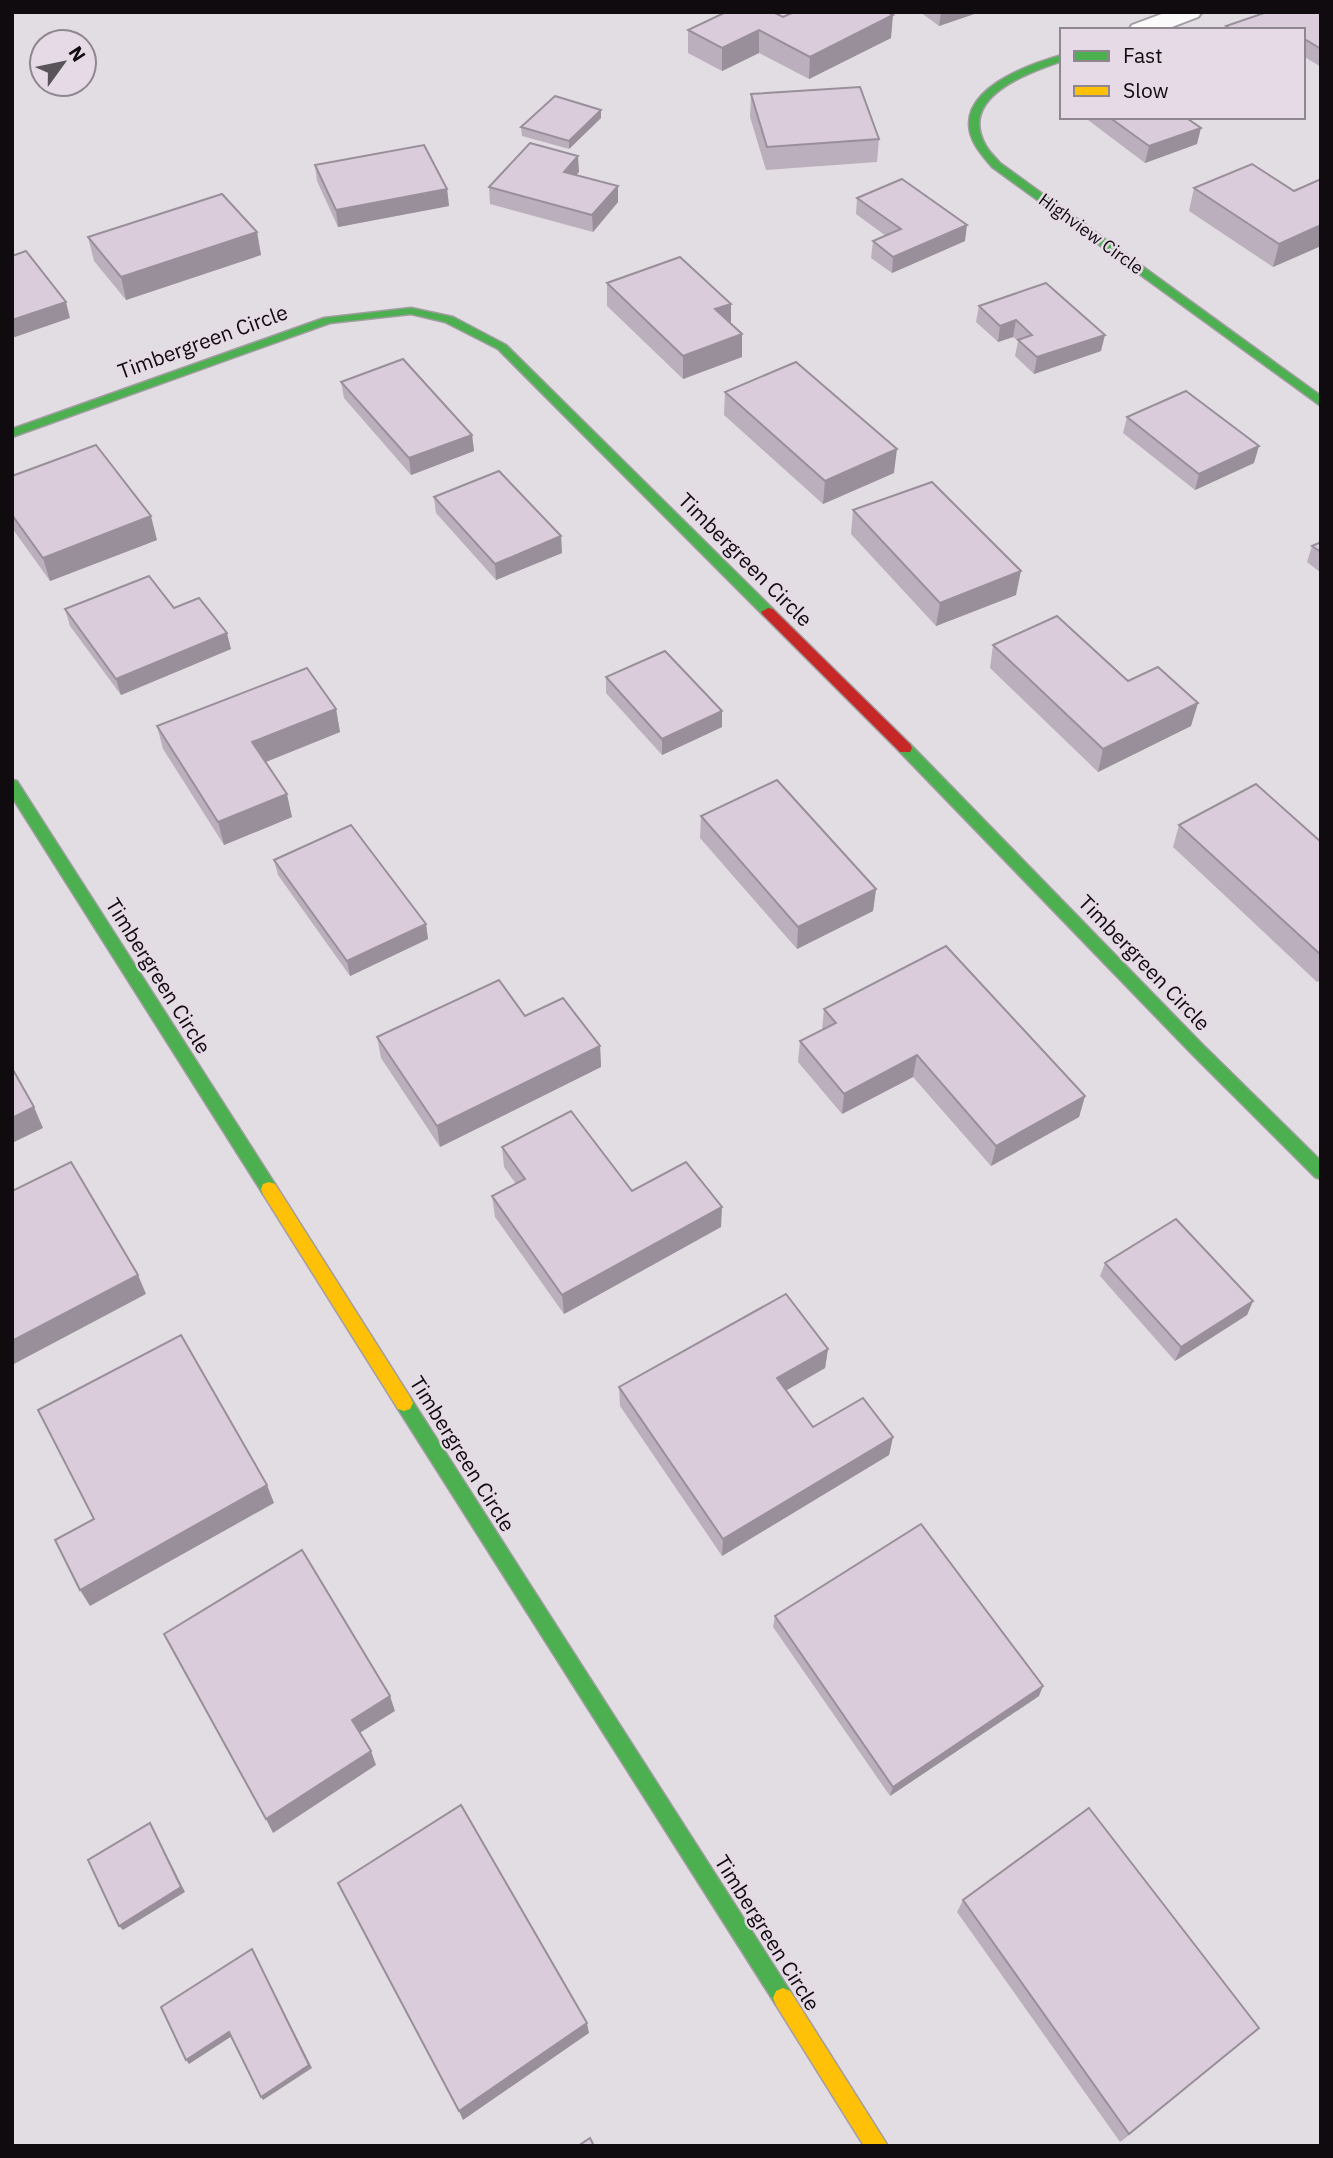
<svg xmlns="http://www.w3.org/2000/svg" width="1333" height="2158" font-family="'IBM Plex Sans',sans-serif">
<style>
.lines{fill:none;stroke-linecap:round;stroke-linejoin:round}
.street-casing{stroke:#a19da1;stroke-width:4}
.fast-casing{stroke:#a19da1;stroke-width:3}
.slow-casing{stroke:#a19da1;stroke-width:3}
.jam-casing{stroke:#a19da1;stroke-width:3}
.street{fill:#fbfafb;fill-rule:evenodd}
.fast{fill:#4caf50;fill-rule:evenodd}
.slow{fill:#ffc107;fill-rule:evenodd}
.jam{fill:#c62828;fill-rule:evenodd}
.wall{fill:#bcafbd}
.shaded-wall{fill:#998f9a}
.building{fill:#dbccdc;stroke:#998f9a;stroke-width:2}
.labels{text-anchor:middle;stroke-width:5;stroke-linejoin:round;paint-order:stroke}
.far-street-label{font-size:18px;fill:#0f0b0f;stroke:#e5dae5}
.street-label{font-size:21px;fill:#0f0b0f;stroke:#e5dae5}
</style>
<rect width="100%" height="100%" fill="#e2dde2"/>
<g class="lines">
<defs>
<path id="street" d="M1167,12H1202L1198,17L1164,30H1129L1132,25Z"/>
<g id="fast">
<path d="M1062,55V61C1028,73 957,97 986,146C989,152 995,157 1000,163L1321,396V406L992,167C982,155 969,141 969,124C969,85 1031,64 1062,55Z"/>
<path d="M411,308L453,317L506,345L773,609V615H763L498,349L445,322L411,314L330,323L12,437V429L324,318Z"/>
<path d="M905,743L910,744L1202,1044L1321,1161V1179L1315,1177L1190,1052L900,752L898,748Z"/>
<path d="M12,780L17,781L275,1184L277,1189L275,1194L269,1196L263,1194L12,797Z"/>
<path d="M404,1395L410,1397L790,1991L793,1998L790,2005L783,2008L776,2005L398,1409L395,1403L398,1397Z"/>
</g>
<g id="slow">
<path d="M269,1182L275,1184L410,1397L413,1403L410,1409L404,1411L398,1409L263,1194L261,1189L263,1184Z"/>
<path d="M783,1988L790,1991L888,2146H864L776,2005L773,1998L776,1991Z"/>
</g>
<path id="jam" d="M768,608L773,609L910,744L912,748L910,752H900L763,615L761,612Z"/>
</defs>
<use href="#street" class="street-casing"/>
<use href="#fast" class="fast-casing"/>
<use href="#slow" class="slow-casing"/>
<use href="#jam" class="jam-casing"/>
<use href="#street" class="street"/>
<use href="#fast" class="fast"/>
<use href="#slow" class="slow"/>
<use href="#jam" class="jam"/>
</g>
<g class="wall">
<path d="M920,12H980L939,26Z"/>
<path d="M1321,12V67L1303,56V30H1225L1226,26Z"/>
<path d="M783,17L891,38L809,79L759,53L722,71L688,53V30Z"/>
<path d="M751,94L879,139L877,162L766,170L750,117Z"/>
<path d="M1084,117H1185L1197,144L1145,163Z"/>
<path d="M601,118L569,149L522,136L521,127Z"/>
<path d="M315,165L447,189L449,206L338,227L317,181Z"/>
<path d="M579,172L576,175L618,186V202L593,232L490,204L489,187Z"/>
<path d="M1321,179V246L1273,267L1189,211L1194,188L1294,191Z"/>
<path d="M857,198L965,241L892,273L871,258L873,241L886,236L856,214Z"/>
<path d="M257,232L261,255L126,300L94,261L88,237Z"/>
<path d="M607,283L731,304V323L742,334V357L683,379L607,306Z"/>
<path d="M979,306L1101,351L1034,374L1015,356L1018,341L1013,337L998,342L976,322Z"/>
<path d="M341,382L472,435L474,451L411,475L344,398Z"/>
<path d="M725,392L894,473L823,504L724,415Z"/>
<path d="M1127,417L1254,463L1195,490L1123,433Z"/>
<path d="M12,476L157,540L50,581L12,528Z"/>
<path d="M434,497L561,536L562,553L496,580L436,513Z"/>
<path d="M853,510L1016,595L936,626L851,534Z"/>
<path d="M1321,542V573L1307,562L1312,546Z"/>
<path d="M65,609L231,649L121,695L70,626Z"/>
<path d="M993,645L1128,681L1191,726L1098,772L990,668Z"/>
<path d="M606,677L722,711V727L662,755L606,693Z"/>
<path d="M336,709L340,732L266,762L292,817L224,845L163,749L157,726Z"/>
<path d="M701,816L876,889L873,911L797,949L700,838Z"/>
<path d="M1179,825L1321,842V980L1317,982L1173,847Z"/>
<path d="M274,860L426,924L428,939L350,976L278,875Z"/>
<path d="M824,1009L1085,1096L1079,1117L991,1166L913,1077L842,1114L798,1062L800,1041L822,1030Z"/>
<path d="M525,1016L600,1046L601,1067L440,1147L381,1058L377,1037Z"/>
<path d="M502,1147L632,1191L721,1227L564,1314L495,1217L492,1196L516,1184L504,1167Z"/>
<path d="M1105,1263L1253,1301L1247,1315L1175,1361L1100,1276Z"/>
<path d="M828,1349L825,1368L786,1390L813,1427L893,1437L889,1455L722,1556L620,1406L619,1387Z"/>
<path d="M775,1616L1039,1696L890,1796L773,1627Z"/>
<path d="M963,1900L1247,2038L1120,2142L957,1912Z"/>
</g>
<g class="shaded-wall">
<path d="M941,12H980L939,26Z"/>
<path d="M893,15L891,38L809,79L810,57Z"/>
<path d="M759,30V53L722,71V48Z"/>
<path d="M601,110V118L569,149V141Z"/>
<path d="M1201,128L1197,144L1145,163L1149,146Z"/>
<path d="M578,156L579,172L564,188V172Z"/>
<path d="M618,186V202L593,232L592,215Z"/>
<path d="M447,189L449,206L338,227L336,210Z"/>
<path d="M967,225L965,241L892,273L893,257Z"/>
<path d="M1321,225V246L1273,267L1279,244Z"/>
<path d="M257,232L261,255L126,300L121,277Z"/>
<path d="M66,302L70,318L12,338V320Z"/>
<path d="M731,304V327L715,309Z"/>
<path d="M1016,320L1013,337L998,342L1000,326Z"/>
<path d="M742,334V357L683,379V356Z"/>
<path d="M1105,335L1101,351L1034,374L1037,357Z"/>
<path d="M472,435L474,451L411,475L409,458Z"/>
<path d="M1259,446L1254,463L1195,490L1199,474Z"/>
<path d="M897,449L894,473L823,504L825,481Z"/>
<path d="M151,516L157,540L50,581L43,558Z"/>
<path d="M561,536L562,553L496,580L495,564Z"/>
<path d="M1021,571L1016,595L936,626L940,603Z"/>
<path d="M227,633L231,649L121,695L116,679Z"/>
<path d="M1198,703L1191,726L1098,772L1103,749Z"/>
<path d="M336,709L340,732L258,765L252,742Z"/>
<path d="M722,711V727L662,755V739Z"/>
<path d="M287,794L292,817L224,845L218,822Z"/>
<path d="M876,889L873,911L797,949L798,927Z"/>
<path d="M426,924L428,939L350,976L347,961Z"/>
<path d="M600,1046L601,1067L440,1147L437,1126Z"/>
<path d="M917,1055L913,1077L842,1114L844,1094Z"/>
<path d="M1085,1096L1079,1117L991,1166L996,1146Z"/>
<path d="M34,1107L43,1128L12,1143V1118Z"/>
<path d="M722,1207L721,1227L564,1314L562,1295Z"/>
<path d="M138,1275L146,1294L12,1365V1341Z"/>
<path d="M1253,1301L1247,1315L1175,1361L1181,1347Z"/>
<path d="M828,1349L825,1368L775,1397L777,1378Z"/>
<path d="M893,1437L889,1455L722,1556L723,1539Z"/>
<path d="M267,1485L274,1503L90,1606L80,1590Z"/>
<path d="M1043,1686L1039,1696L890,1796L893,1787Z"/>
<path d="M390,1696L395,1711L358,1734L352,1720Z"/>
<path d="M371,1751L376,1765L273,1833L266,1819Z"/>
<path d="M150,1823L185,1892L123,1930L119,1926Z"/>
<path d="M252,1949L312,2068L263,2100L261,2097Z"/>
<path d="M587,2023L589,2033L463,2120L459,2111Z"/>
<path d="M1259,2028L1247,2038L1120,2142L1129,2134Z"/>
<path d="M229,2032L232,2036L189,2064L186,2060Z"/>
</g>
<g class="building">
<path d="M726,12H773L783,17L794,12H887L893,15L810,57L759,30L722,48L688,30Z"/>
<path d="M1267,12H1321V49L1303,38V30H1232L1226,26Z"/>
<path d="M860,87L879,139L767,147L751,94Z"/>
<path d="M555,96L601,110L569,141L521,127Z"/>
<path d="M1109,117H1185L1201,128L1149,146Z"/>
<path d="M530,143L578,156L564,172L618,186L592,215L489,187Z"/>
<path d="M424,145L447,189L336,210L315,165Z"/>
<path d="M1252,164L1294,191L1321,179V225L1279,244L1194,188Z"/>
<path d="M902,179L967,225L893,257L873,241L901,229L857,198Z"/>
<path d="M222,194L257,232L121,277L88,237Z"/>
<path d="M26,251L66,302L12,320V256Z"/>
<path d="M680,257L731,304L715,309L742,334L683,356L607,283Z"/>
<path d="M1046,283L1105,335L1037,357L1018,340L1032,335L1016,320L1000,326L979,306Z"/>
<path d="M403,359L472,435L409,458L341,382Z"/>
<path d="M796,362L897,449L825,481L725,392Z"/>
<path d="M1186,391L1259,446L1199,474L1127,417Z"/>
<path d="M96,445L151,516L43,558L12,515V476Z"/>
<path d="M499,471L561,536L495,564L434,497Z"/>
<path d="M932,482L1021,571L940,603L853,510Z"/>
<path d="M1321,542V552L1312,546Z"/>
<path d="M149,576L174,608L199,598L227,633L116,679L65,609Z"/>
<path d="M1057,616L1128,681L1158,667L1198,703L1103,749L993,645Z"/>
<path d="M665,651L722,711L662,739L606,677Z"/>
<path d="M307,668L336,709L252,742L287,794L218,822L157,726Z"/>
<path d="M777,780L876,889L798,927L701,816Z"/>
<path d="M1256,784L1321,842V955L1179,825Z"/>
<path d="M351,825L426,924L347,961L274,860Z"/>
<path d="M946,946L1085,1096L996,1146L917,1055L844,1094L800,1041L836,1023L824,1009Z"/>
<path d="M499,980L525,1016L563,998L600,1046L437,1126L377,1037Z"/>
<path d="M12,1068L34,1107L12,1118Z"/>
<path d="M571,1111L632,1191L686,1162L722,1207L562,1295L492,1196L525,1179L502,1147Z"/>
<path d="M71,1162L138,1275L12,1341V1191Z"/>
<path d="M1176,1219L1253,1301L1181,1347L1105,1263Z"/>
<path d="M786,1294L828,1349L777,1378L813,1427L863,1398L893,1437L723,1539L619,1387Z"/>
<path d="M181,1335L267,1485L80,1590L55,1540L94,1519L38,1410Z"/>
<path d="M921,1524L1043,1686L893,1787L775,1616Z"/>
<path d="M302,1550L390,1696L352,1720L371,1751L266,1819L164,1634Z"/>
<path d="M461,1805L587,2023L459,2111L338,1883Z"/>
<path d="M1089,1808L1259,2028L1129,2134L963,1900Z"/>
<path d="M150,1823L181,1887L119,1926L88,1860Z"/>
<path d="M252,1949L309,2065L261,2097L229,2032L186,2060L161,2007Z"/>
<path d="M590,2138L594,2146H578Z"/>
</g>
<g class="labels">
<g class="far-street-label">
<text transform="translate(1091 234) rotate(36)" y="6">Highview Circle</text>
</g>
<g class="street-label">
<text transform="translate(203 342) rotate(-20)" y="7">Timbergreen Circle</text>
<text transform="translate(745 560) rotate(45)" y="7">Timbergreen Circle</text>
<text transform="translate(1144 963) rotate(46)" y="7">Timbergreen Circle</text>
<text transform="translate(158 976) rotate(58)" y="7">Timbergreen Circle</text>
<text transform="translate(462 1454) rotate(58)" y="7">Timbergreen Circle</text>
<text transform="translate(767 1933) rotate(58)" y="7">Timbergreen Circle</text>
</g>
</g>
<rect width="1333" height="2158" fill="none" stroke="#0f0b0f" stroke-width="28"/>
<rect x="1060" y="28" width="245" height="91" fill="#e5dae5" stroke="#8f878f" stroke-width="2"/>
<rect x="1074" y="51" width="35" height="10" fill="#4caf50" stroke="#8f878f" stroke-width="2"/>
<text x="1123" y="63" font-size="21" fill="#0f0b0f">Fast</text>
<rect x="1074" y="86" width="35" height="10" fill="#ffc107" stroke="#8f878f" stroke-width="2"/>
<text x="1123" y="98" font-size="21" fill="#0f0b0f">Slow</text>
<g transform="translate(63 63) rotate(57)"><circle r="33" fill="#e5dae5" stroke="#8f878f" stroke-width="2"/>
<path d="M0-5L12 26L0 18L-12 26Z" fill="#595459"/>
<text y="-10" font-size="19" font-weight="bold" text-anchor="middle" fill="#0f0b0f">N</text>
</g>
</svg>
